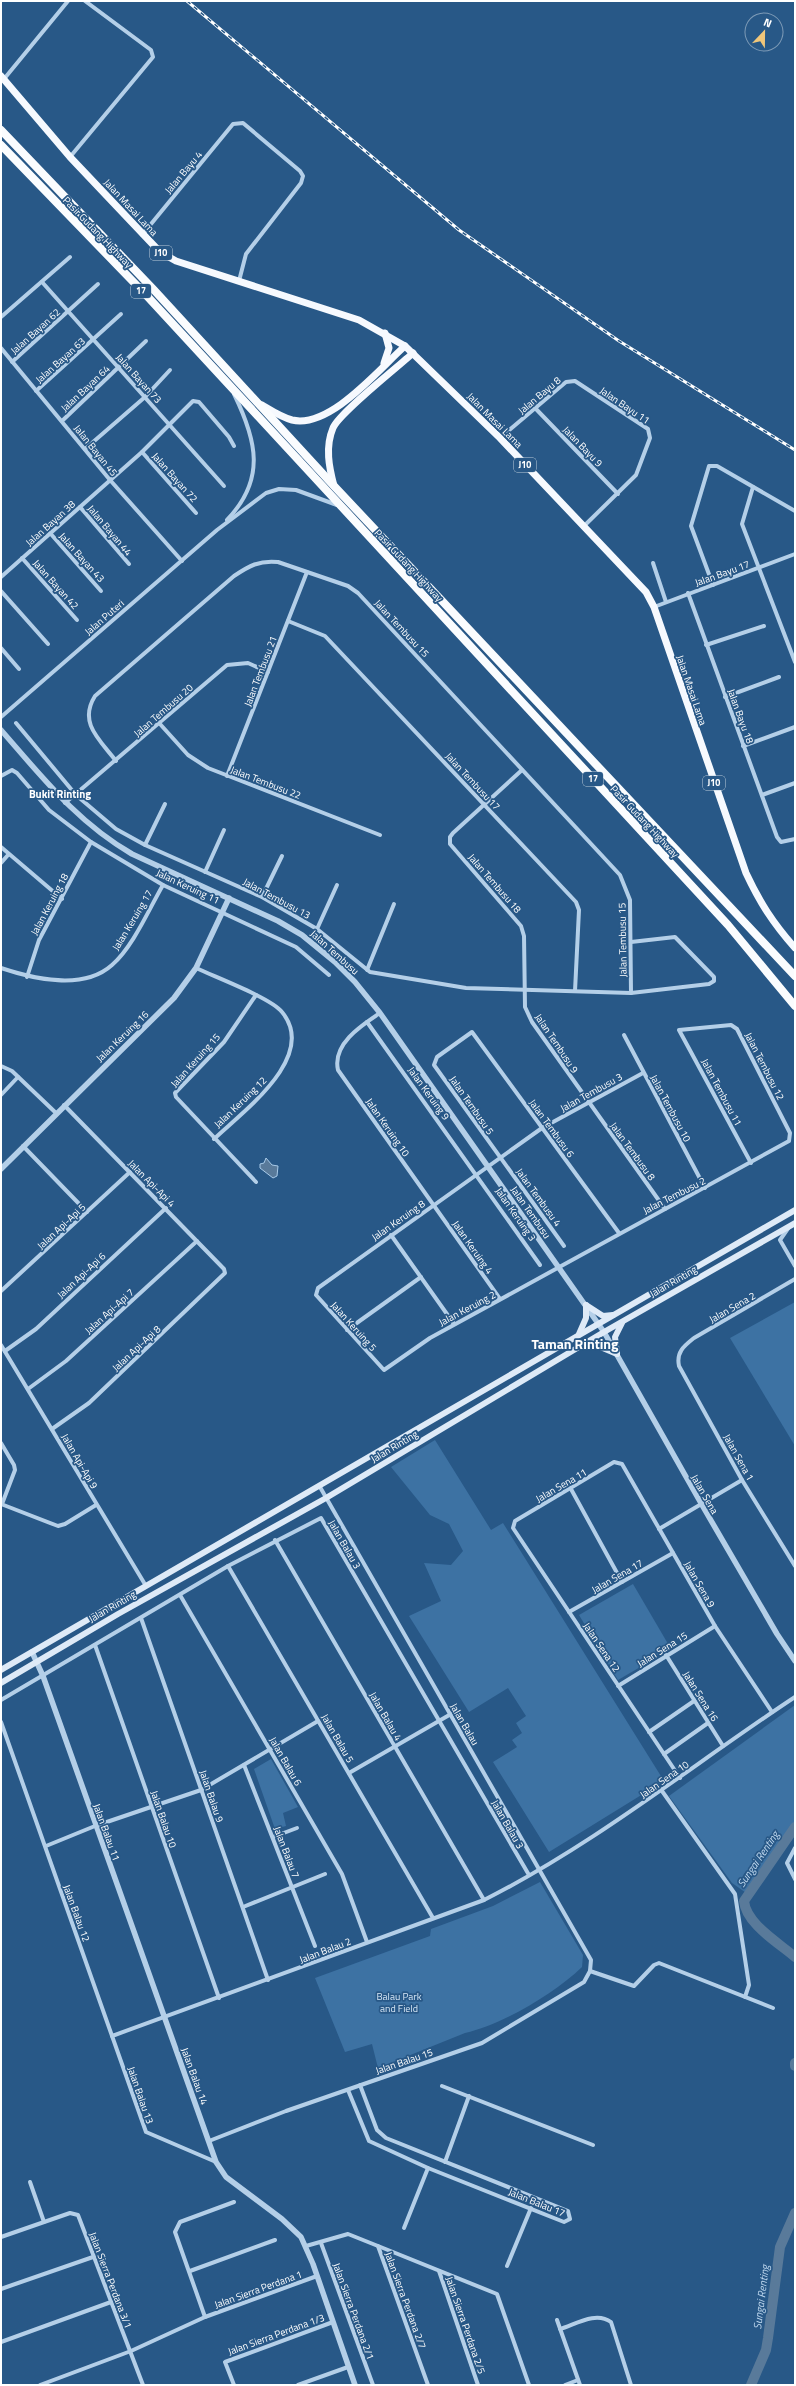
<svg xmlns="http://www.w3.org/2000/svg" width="796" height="2386" font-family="'Titillium Web',sans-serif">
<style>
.green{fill:#3d72a3}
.water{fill:#597a9a;stroke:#a8cae8}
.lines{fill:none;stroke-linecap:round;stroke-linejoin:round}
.river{stroke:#597a9a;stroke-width:10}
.minor{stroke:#b4cfe8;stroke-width:4}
.tertiary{stroke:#b4cfe8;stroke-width:5.5}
.secondary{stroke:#deeaf7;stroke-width:6}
.primary{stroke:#f6f9fe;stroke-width:7}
.trunk{stroke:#fafcfe;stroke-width:8}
.rail-casing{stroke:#fff;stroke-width:3}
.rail{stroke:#285887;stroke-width:1.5;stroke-dasharray:4.5;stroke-linecap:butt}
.labels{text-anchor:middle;stroke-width:3.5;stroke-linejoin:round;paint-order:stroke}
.shield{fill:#285887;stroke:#becddb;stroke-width:1}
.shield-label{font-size:9px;font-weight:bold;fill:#fff}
.street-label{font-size:10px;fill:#fff;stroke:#285887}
.park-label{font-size:10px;fill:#d7e7f6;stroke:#285887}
.neighbourhood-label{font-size:11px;font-weight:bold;fill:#fff;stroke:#285887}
.water-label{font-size:11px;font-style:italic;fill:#bfd8ef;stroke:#285887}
.district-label{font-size:14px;font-weight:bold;fill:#fff;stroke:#285887}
</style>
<rect width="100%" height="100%" fill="#285887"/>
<g class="green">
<path d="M795,1302V1446L730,1338Z"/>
<path d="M435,1440L491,1530L503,1523L664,1781L549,1852L493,1762L517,1747L512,1740L522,1733L516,1723L526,1716L508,1688L469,1712L409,1616L441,1601L424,1563L451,1565L463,1551L449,1524L430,1515L391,1467Z"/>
<path d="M633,1584L671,1649L618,1680L579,1615Z"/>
<path d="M795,1705V1835L752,1897L732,1883L669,1796Z"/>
<path d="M271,1759L298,1807L283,1813L286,1826L275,1829L254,1769Z"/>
<path d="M540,1882L583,1955L582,1967C554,1994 503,2024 465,2033L378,2068L372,2044L345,2052L315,1978L430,1936L431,1929L493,1906Z"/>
</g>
<path class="water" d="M266,1158L272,1165L278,1166L277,1176L273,1178L260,1168V1164L264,1163Z"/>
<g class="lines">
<g class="river">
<path d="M795,1827L744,1901C746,1924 779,1943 795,1957"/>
<path d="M795,2063V2066"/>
<path d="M751,2385L766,2350L768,2338L780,2247L795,2213"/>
</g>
<g class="minor">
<path d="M4,79L68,1"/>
<path d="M70,157L153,57L151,50L85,1"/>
<path d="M142,235L233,124L243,123L300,171L303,176L301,183L246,254L239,281"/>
<path d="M42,282L224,486"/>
<path d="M1,317L70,257"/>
<path d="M1,348L110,480L182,561"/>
<path d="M12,362L98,284"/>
<path d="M36,391L121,314"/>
<path d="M536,409L618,494"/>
<path d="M62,421L146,341"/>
<path d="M500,438L566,382L575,381L648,429L650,438L636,475L583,527"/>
<path d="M85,449L145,397L170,370"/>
<path d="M142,452L196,513"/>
<path d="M753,487L742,524L795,662"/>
<path d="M80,507L129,564"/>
<path d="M227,520C266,479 257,441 234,394"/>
<path d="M50,533L101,591"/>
<path d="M22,558L77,620"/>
<path d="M653,563L666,602"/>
<path d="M1,577L142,452L193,401L199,402L229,437L234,446"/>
<path d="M713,585L691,526L709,466H717L795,511"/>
<path d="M1,591L48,644"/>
<path d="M688,593L777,837L781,842L795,839"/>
<path d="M654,607L795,554"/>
<path d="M288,621L325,636L576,902L579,910L575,991"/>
<path d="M706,645L764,626"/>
<path d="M1,648L19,669"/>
<path d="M725,697L779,677"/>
<path d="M1,717L217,530L266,493L279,489L296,490L337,505"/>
<path d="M16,723L76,795L116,829L145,845L262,897L317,929L370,972L466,988L631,993L709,984L714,981V977L675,937L631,942"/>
<path d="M160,724L188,755L208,768L380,835"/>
<path d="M743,746L795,727"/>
<path d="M116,761C100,740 78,723 95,696L234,576C249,566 259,560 278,562L348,586L358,593L620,875L630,900L631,993"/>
<path d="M522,770L453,833L450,837V844L521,926L524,936L525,1007L532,1022L665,1209"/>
<path d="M1,776L12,770L17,773L49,810L91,842L163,885L296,947L329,975"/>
<path d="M227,776L307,572"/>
<path d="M762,795L795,783"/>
<path d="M65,803L227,665L248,663L268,672"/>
<path d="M145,845L165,804"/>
<path d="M1,847L62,899"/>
<path d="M1,863L8,855"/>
<path d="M205,872L224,830"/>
<path d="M262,897L282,856"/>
<path d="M317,929L337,885"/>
<path d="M1,968C34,979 83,991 112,965C133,947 149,909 163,885"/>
<path d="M196,968C215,977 271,998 282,1012C319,1057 242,1112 214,1139"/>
<path d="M367,970L394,904"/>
<path d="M27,977L39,940L91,842"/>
<path d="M256,995L224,1042L175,1093L176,1097L256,1182"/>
<path d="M380,1013C362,1025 332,1044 338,1070L500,1299"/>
<path d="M367,1022L540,1265"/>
<path d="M624,1035L705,1188"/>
<path d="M1,1066L12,1071L56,1113"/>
<path d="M643,1073L542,1128L318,1288L316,1295L384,1370L430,1338L789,1141L790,1133L737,1029L731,1025L679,1030L751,1163"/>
<path d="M1,1095L18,1077"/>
<path d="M23,1146L87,1212"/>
<path d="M789,1227L780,1240L795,1266"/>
<path d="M391,1235L454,1324"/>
<path d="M564,1246L434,1065L437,1057L472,1032L619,1233"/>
<path d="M795,1279L694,1338C684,1346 676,1352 679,1366L742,1480L795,1566"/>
<path d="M1,1291L130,1172"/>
<path d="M347,1330L421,1277"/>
<path d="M1,1345L146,1586"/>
<path d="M5,1351L36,1329L166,1208"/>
<path d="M28,1389L66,1361L197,1241"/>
<path d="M52,1429L89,1403L225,1273L224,1269L64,1105"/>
<path d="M1,1443L14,1465L15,1470L2,1504"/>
<path d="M571,1489L622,1582"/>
<path d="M1,1504L58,1526L65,1524L96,1505"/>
<path d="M659,1529L742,1480"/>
<path d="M275,1540L484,1900"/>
<path d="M228,1566L433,1918"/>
<path d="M180,1595L342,1874L367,1942"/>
<path d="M569,1612L673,1553"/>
<path d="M141,1618L268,1980"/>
<path d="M95,1645L219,1998"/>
<path d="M666,1655L723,1746"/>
<path d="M618,1686L715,1626"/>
<path d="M1,1700L228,1566L321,1518L529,1875"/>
<path d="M1,1722L146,2132L216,2162"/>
<path d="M649,1732L694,1701"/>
<path d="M664,1754L708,1723"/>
<path d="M244,1765L315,1946"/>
<path d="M349,1773L451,1714"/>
<path d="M680,1778L513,1528L515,1521L614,1462L622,1464L715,1626L772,1712"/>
<path d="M662,1791L735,1894L749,1985L745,1997"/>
<path d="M273,1837L297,1828"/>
<path d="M46,1846L95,1826L201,1790L318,1721"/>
<path d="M795,1848L787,1863L795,1879"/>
<path d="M243,1907L325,1874"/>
<path d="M590,1971L634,1986L654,1965L659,1963L773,2008"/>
<path d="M112,2036L484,1900C595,1844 692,1765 795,1697"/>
<path d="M442,2086L593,2145"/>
<path d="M348,2090L369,2141L428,2168L564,2222L570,2219L568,2211L386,2138L377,2130L360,2085"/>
<path d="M209,2141L286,2111L482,2043L584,1982L590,1971L591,1960L320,1487"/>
<path d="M445,2162L469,2096"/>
<path d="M30,2182L44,2222"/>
<path d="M404,2228L428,2168"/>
<path d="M1,2237L70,2213L78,2215L143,2385"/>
<path d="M321,2243L373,2385"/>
<path d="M306,2246L348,2234L378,2246L428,2385"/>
<path d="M378,2246L497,2294L529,2385"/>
<path d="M507,2266L531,2208"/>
<path d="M190,2271L275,2240"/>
<path d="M439,2271L478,2385"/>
<path d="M1,2289L93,2257"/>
<path d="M205,2317L175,2232L180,2222L234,2202"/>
<path d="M557,2320L580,2385"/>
<path d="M560,2329C576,2324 596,2311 611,2322L631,2385"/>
<path d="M1,2342L111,2302"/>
<path d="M40,2385L131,2351L205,2317L317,2276"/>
<path d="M234,2385L225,2362L333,2322"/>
<path d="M298,2385L348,2367"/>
<path d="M565,2385L578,2380"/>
</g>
<g class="tertiary">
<path d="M1,730C43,778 77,822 132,854L278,921L302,935L335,962L355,982L380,1013L604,1332L702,1505L777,1634L795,1661"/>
<path d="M1,1169L174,998L196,968L229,898"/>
<path d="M32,1652L43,1676L216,2162L226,2177L282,2219L301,2237L313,2264L355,2385"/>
</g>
<g class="secondary">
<path d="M586,1305L603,1316L613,1315"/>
<path d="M579,1334L586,1318V1305"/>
<path d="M583,1346H598L617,1354"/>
<path d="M617,1354L615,1337L622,1323"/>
<path d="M1,1670L795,1210"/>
<path d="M1,1683L118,1614L326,1498L604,1332L795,1223"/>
</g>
<g class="primary">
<path d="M1,76L70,157L160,252L176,261L359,320L405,346L500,438L646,592L654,607L746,873C760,903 773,923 795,948"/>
<path d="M384,363L389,348L385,333"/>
<path d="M262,405C272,411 281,417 292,420C330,429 379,369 405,346"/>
<path d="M334,486C329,467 325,447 333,428C339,413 398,367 413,353"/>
</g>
<g class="trunk">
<path d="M1,130L154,290L334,486L795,976"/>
<path d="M1,145L147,296L728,925L795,1006"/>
</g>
<defs>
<path id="rail" d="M187,1L459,230L619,341L795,450"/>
</defs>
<use href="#rail" class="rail-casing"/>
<use href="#rail" class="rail"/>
</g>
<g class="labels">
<g class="shield">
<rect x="150" y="246" width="22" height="14" rx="3"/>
<rect x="131" y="284" width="20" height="14" rx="3"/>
<rect x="514" y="458" width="22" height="14" rx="3"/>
<rect x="583" y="772" width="20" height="14" rx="3"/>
<rect x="703" y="776" width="22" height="14" rx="3"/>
</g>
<g class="shield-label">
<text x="161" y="256">J10</text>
<text x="141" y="294">17</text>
<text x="525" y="468">J10</text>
<text x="593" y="782">17</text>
<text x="714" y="786">J10</text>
</g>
<g class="street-label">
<text transform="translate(183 172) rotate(-50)" y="4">Jalan Bayu 4</text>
<text transform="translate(131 207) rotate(47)" y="4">Jalan Masai Lama</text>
<text transform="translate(98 232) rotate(46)" y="4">Pasir Gudang Highway</text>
<text transform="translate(35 331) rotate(-42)" y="4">Jalan Bayan 62</text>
<text transform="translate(60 360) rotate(-42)" y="4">Jalan Bayan 63</text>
<text transform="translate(139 378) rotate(48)" y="4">Jalan Bayan 73</text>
<text transform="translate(85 388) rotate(-43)" y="4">Jalan Bayan 64</text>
<text transform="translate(539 395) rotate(-40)" y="4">Jalan Bayu 8</text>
<text transform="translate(625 405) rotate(34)" y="4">Jalan Bayu 11</text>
<text transform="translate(495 420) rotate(45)" y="4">Jalan Masai Lama</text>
<text transform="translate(583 446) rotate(46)" y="4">Jalan Bayu 9</text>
<text transform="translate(96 450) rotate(51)" y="4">Jalan Bayan 45</text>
<text transform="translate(175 477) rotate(48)" y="4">Jalan Bayan 72</text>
<text transform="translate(50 523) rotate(-42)" y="4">Jalan Bayan 38</text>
<text transform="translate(110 530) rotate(50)" y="4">Jalan Bayan 44</text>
<text transform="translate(82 557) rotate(48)" y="4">Jalan Bayan 43</text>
<text transform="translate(409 565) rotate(47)" y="4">Pasir Gudang Highway</text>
<text transform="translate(722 573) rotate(-20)" y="4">Jalan Bayu 17</text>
<text transform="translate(56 584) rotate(48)" y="4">Jalan Bayan 42</text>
<text transform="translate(104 617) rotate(-41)" y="4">Jalan Puteri</text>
<text transform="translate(402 628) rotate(47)" y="4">Jalan Tembusu 15</text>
<text transform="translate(260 671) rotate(-69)" y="4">Jalan Tembusu 21</text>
<text transform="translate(692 690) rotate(71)" y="4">Jalan Masai Lama</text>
<text transform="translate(163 710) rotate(-41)" y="4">Jalan Tembusu 20</text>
<text transform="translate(741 716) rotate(70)" y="4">Jalan Bayu 18</text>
<text transform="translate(473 781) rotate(47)" y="4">Jalan Tembusu 17</text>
<text transform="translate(266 782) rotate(21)" y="4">Jalan Tembusu 22</text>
<text transform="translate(645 821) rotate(47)" y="4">Pasir Gudang Highway</text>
<text transform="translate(495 883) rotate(49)" y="4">Jalan Tembusu 18</text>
<text transform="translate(188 886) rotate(25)" y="4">Jalan Keruing 11</text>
<text transform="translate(277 898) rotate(28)" y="4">Jalan Tembusu 13</text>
<text transform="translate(49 904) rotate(-62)" y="4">Jalan Keruing 18</text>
<text transform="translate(132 920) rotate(-59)" y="4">Jalan Keruing 17</text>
<text transform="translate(622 940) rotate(-91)" y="4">Jalan Tembusu 15</text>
<text transform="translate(335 952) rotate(42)" y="4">Jalan Tembusu</text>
<text transform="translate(122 1036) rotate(-44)" y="4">Jalan Keruing 16</text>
<text transform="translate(557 1043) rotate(56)" y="4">Jalan Tembusu 9</text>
<text transform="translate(195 1060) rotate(-48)" y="4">Jalan Keruing 15</text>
<text transform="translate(765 1066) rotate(63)" y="4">Jalan Tembusu 12</text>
<text transform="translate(591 1092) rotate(-29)" y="4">Jalan Tembusu 3</text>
<text transform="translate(722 1092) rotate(62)" y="4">Jalan Tembusu 11</text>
<text transform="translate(429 1093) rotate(54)" y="4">Jalan Keruing 9</text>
<text transform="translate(240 1102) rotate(-44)" y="4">Jalan Keruing 12</text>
<text transform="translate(472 1105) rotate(55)" y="4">Jalan Tembusu 5</text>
<text transform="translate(671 1108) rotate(62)" y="4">Jalan Tembusu 10</text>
<text transform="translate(388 1127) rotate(55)" y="4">Jalan Keruing 10</text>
<text transform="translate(552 1128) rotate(54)" y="4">Jalan Tembusu 6</text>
<text transform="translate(633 1151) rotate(54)" y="4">Jalan Tembusu 8</text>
<text transform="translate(152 1183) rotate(45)" y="4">Jalan Api-Api 4</text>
<text transform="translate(674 1195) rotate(-27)" y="4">Jalan Tembusu 2</text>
<text transform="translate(539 1197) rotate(54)" y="4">Jalan Tembusu 4</text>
<text transform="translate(531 1212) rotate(55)" y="4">Jalan Tembusu</text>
<text transform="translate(516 1214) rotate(55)" y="4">Jalan Keruing 3</text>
<text transform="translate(398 1220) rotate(-35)" y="4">Jalan Keruing 8</text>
<text transform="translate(61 1226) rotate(-43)" y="4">Jalan Api-Api 5</text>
<text transform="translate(473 1247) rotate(55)" y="4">Jalan Keruing 4</text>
<text transform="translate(81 1275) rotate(-43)" y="4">Jalan Api-Api 6</text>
<text transform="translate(673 1281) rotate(-30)" y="4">Jalan Rinting</text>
<text transform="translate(732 1307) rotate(-30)" y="4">Jalan Sena 2</text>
<text transform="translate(467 1308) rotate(-28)" y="4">Jalan Keruing 2</text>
<text transform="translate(109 1311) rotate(-42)" y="4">Jalan Api-Api 7</text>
<text transform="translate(354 1326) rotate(48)" y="4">Jalan Keruing 5</text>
<text transform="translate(136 1348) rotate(-43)" y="4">Jalan Api-Api 8</text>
<text transform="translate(394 1446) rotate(-31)" y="4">Jalan Rinting</text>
<text transform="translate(739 1457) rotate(61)" y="4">Jalan Sena 1</text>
<text transform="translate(80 1461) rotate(60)" y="4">Jalan Api-Api 9</text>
<text transform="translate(561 1485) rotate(-30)" y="4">Jalan Sena 11</text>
<text transform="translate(705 1494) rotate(60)" y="4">Jalan Sena</text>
<text transform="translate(345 1544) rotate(60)" y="4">Jalan Balau 3</text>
<text transform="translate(617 1576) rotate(-30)" y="4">Jalan Sena 17</text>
<text transform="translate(700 1584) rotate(60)" y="4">Jalan Sena 9</text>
<text transform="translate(112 1606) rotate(-30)" y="4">Jalan Rinting</text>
<text transform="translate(602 1647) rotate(56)" y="4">Jalan Sena 12</text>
<text transform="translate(662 1649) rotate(-32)" y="4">Jalan Sena 15</text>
<text transform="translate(701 1696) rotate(58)" y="4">Jalan Sena 16</text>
<text transform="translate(386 1716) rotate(60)" y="4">Jalan Balau 4</text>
<text transform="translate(465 1724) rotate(60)" y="4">Jalan Balau</text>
<text transform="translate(338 1738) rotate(60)" y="4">Jalan Balau 5</text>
<text transform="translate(286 1761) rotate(60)" y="4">Jalan Balau 6</text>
<text transform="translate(664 1779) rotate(-35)" y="4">Jalan Sena 10</text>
<text transform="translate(212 1796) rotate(71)" y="4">Jalan Balau 9</text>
<text transform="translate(164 1819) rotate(71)" y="4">Jalan Balau 10</text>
<text transform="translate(508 1824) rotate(60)" y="4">Jalan Balau 3</text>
<text transform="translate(107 1832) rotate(70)" y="4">Jalan Balau 11</text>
<text transform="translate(287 1852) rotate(69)" y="4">Jalan Balau 7</text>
<text transform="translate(77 1913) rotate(70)" y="4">Jalan Balau 12</text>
<text transform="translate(325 1950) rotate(-21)" y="4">Jalan Balau 2</text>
<text transform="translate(404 2061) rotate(-19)" y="4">Jalan Balau 15</text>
<text transform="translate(195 2076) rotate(70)" y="4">Jalan Balau 14</text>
<text transform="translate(141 2095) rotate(71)" y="4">Jalan Balau 13</text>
<text transform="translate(537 2202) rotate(22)" y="4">Jalan Balau 17</text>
<text transform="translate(111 2280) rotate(69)" y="4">Jalan Sierra Perdana 3/1</text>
<text transform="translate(258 2289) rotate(-20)" y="4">Jalan Sierra Perdana 1</text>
<text transform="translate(406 2300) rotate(70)" y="4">Jalan Sierra Perdana 2/7</text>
<text transform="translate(354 2311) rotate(70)" y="4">Jalan Sierra Perdana 2/1</text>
<text transform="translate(466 2325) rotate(71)" y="4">Jalan Sierra Perdana 2/5</text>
<text transform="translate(276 2334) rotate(-20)" y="4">Jalan Sierra Perdana 1/3</text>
</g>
<g class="park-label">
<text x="399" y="2000">Balau Park<tspan x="399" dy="12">and Field</tspan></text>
</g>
<g class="neighbourhood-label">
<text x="60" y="798">Bukit Rinting</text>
</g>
<g class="water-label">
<text transform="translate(758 1859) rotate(-56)" y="4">Sungai Renting</text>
<text transform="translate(761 2297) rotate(-83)" y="4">Sungai Renting</text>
</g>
<g class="district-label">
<text x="575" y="1349">Taman Rinting</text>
</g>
</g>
<rect width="796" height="2386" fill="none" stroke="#ffffff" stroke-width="4"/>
<g transform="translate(764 32) rotate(22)"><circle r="19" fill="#285887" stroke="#7e9bb7"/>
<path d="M0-3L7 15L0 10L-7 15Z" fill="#f0c67a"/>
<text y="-6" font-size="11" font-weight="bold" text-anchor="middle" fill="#ffffff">N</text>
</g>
</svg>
